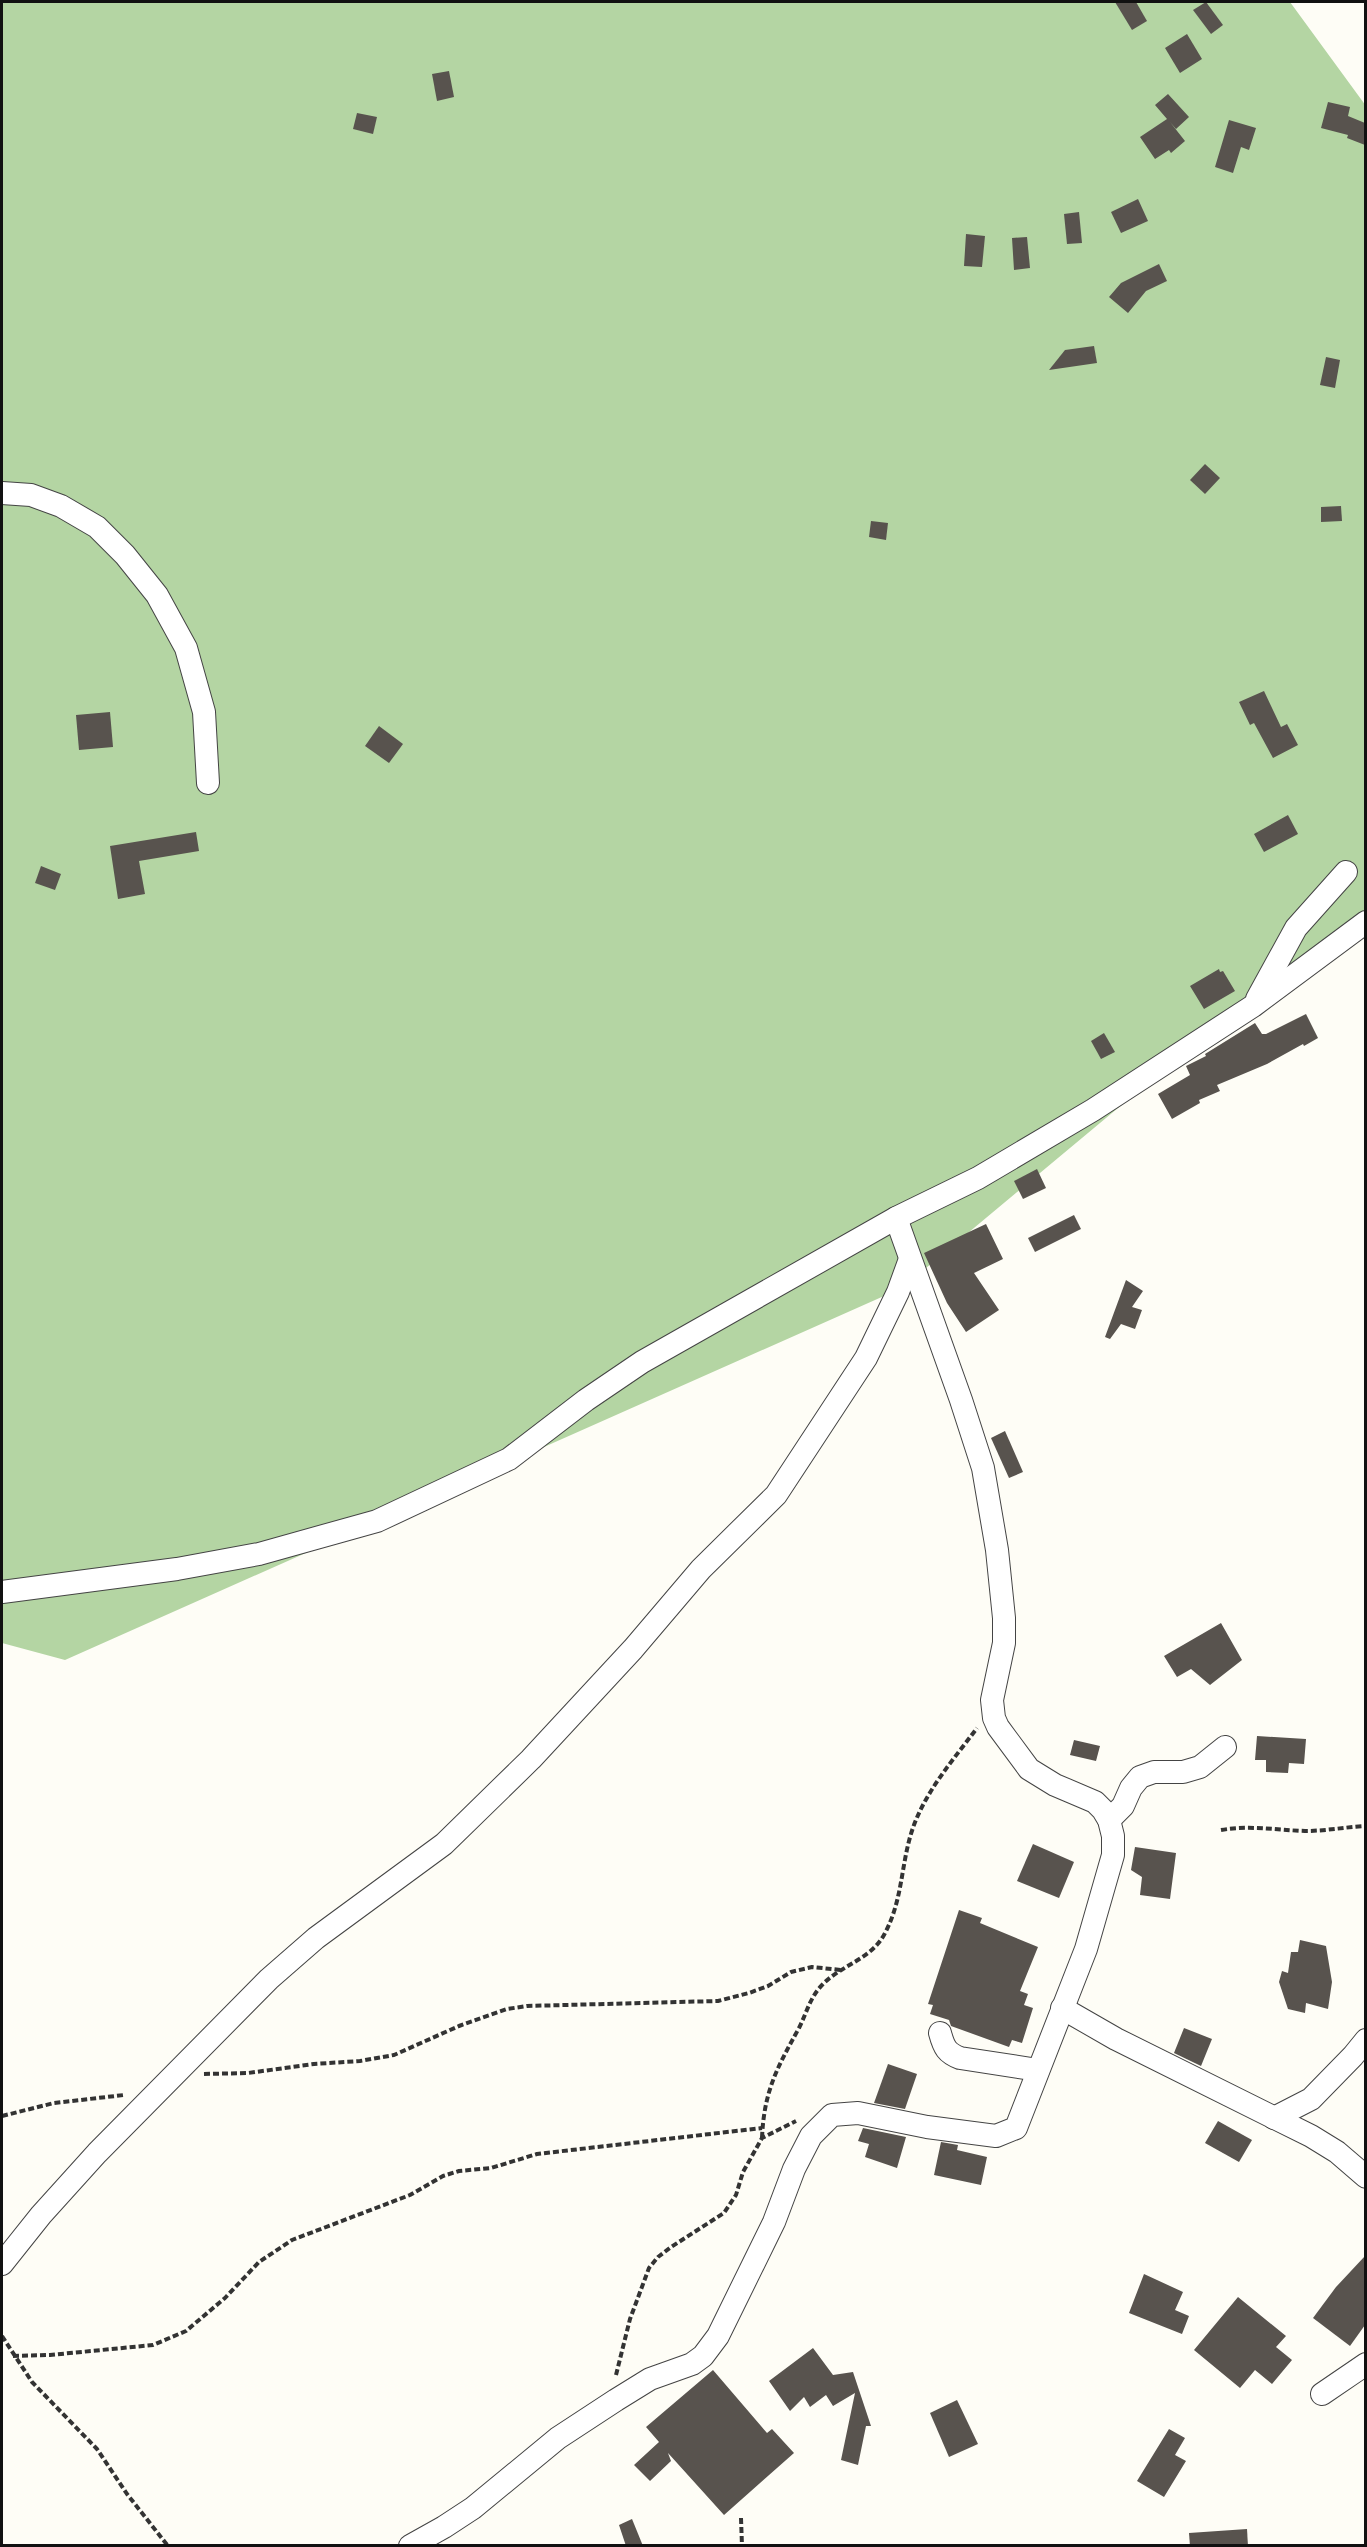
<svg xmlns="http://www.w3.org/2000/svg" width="1367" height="2547" font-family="'Roboto Serif',serif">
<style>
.forest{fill:#b4d5a3}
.building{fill:#58534e}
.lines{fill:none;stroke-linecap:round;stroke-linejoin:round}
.minor-casing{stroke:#444;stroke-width:24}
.path{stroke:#333;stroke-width:4;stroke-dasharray:6 3;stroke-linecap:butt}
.minor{stroke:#fff;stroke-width:22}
</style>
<rect width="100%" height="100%" fill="#fefdf6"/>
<path class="forest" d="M2,2H1290L1366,106L1365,925L1238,1008L902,1288L65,1660L2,1643Z"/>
<g class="building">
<path d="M1115,2H1136L1147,21L1132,30Z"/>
<path d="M1206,2L1223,25L1211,34L1193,10Z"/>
<path d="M1187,34L1202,59L1180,73L1165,48Z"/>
<path d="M449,71L454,97L437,101L432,74Z"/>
<path d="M1168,94L1189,117L1176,129L1170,122L1185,141L1171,153L1169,150L1155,159L1140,137L1167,119L1155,105Z"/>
<path d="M1328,102L1350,107L1348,116L1365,123V145L1347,138L1348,135L1321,128Z"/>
<path d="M357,113L377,117L373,134L353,129Z"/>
<path d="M1229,120L1256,128L1249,150L1241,147L1233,173L1215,167Z"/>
<path d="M1138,199L1148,221L1121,233L1111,212Z"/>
<path d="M1079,212L1082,243L1067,244L1064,214Z"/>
<path d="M966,234L985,236L982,267L964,266Z"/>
<path d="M1027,237L1030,268L1014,270L1012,238Z"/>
<path d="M1159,264L1167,281L1146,291L1128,313L1109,297L1121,283Z"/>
<path d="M1094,346L1097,363L1049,370L1065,350Z"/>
<path d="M1326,357L1340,360L1335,388L1320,385Z"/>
<path d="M1205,464L1220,478L1205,494L1190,480Z"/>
<path d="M1341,506L1342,521L1321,522V507Z"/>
<path d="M871,521L888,523L886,540L869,537Z"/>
<path d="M1264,691L1281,727L1287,724L1298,745L1273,758L1254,723L1250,725L1239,702Z"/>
<path d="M110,712L113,747L79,750L76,715Z"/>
<path d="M379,726L403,744L389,763L365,746Z"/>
<path d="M1288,815L1298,834L1264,852L1254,834Z"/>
<path d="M196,832L199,851L139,861L145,894L118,899L110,846Z"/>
<path d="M41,866L61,874L55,890L35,883Z"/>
<path d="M1219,969L1220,972L1223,971L1235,991L1204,1009L1190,986Z"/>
<path d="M1306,1014L1318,1038L1304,1046L1303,1044L1267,1064L1217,1085L1220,1091L1199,1100L1200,1103L1172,1119L1158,1094L1190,1075L1186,1066L1206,1056L1205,1054L1255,1023L1262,1034H1266Z"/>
<path d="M1104,1033L1115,1052L1101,1059L1091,1041Z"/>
<path d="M1037,1169L1046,1188L1023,1199L1014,1181Z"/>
<path d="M1074,1215L1081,1229L1035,1252L1028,1238Z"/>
<path d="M986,1224L1003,1259L974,1273L999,1310L966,1332L947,1303L924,1253Z"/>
<path d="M1126,1280L1143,1291L1132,1307L1142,1310L1135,1329L1121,1324L1110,1339L1105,1337Z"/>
<path d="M1005,1431L1023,1472L1009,1478L991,1438Z"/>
<path d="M1221,1623L1242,1660L1210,1685L1191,1669L1177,1677L1164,1656Z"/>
<path d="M1257,1736L1306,1739L1304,1764L1289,1763L1288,1773L1266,1772V1760H1255Z"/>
<path d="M1074,1740L1100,1746L1096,1761L1070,1755Z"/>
<path d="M1033,1844L1074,1862L1059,1898L1017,1881Z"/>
<path d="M1135,1847L1176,1853L1170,1899L1140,1895L1142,1877L1131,1870Z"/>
<path d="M959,1910L982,1918L980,1923L1038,1947L1020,1991L1028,1994L1024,2005L1033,2008L1022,2043L1012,2040L1009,2047L951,2026L949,2020L930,2014L933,2005L928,2004Z"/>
<path d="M1300,1940L1326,1946L1332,1982L1328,2009L1306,2003L1305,2013L1288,2009L1279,1982L1282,1971L1288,1973L1291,1952H1298Z"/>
<path d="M1184,2028L1212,2039L1201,2066L1174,2053Z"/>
<path d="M888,2064L917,2074L905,2109L874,2103Z"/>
<path d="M1218,2121L1252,2140L1239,2162L1205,2143Z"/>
<path d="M863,2128L906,2137L897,2168L865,2157L869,2144L858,2141Z"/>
<path d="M941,2142L958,2145L957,2150L987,2157L981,2185L934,2175Z"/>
<path d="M1365,2256V2325L1350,2346L1313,2318L1336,2287Z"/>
<path d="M1144,2274L1183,2292L1175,2310L1189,2316L1182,2334L1129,2313Z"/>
<path d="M1238,2297L1286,2336L1276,2347L1292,2360L1272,2384L1255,2370L1240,2388L1194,2350Z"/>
<path d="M813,2348L833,2375L853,2372L871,2426H866L858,2465L841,2460L855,2393L833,2406L826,2395L810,2407L804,2397L790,2411L769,2381Z"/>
<path d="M713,2370L767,2433L772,2429L794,2453L724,2515L668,2453L671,2461L650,2481L634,2465L659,2442L646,2427Z"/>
<path d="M957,2400L978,2444L949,2457L930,2413Z"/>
<path d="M1169,2429L1185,2438L1175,2455L1186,2461L1164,2497L1137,2481Z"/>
<path d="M632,2519L643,2546H626L619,2525Z"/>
<path d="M1247,2529L1248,2546H1190L1189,2533Z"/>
</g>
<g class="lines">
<defs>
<g id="minor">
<path d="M2,493L31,495L61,506L97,527L125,555L157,595L186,648L204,712L208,783"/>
<path d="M1257,999L1296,928L1346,872"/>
<path d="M2,1592L177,1569L259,1554L377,1521L509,1459L586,1400L642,1362L896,1218L978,1178L1093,1110L1253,1006L1366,922"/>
<path d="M1109,1820L1123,1806L1131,1788L1140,1777L1154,1772H1183L1200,1767L1225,1747"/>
<path d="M1062,2008L1116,2039L1311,2136L1337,2152L1366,2177"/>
<path d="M940,2033C944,2048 947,2053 960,2058L1038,2070"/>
<path d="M1274,2118L1311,2099L1353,2056L1366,2040"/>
<path d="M2,2264L41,2215L97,2153L269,1979L316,1938L444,1844L531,1759L633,1649L701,1569L776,1495L866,1358L898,1292L910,1259"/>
<path d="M1322,2394L1366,2364"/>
<path d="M410,2546L444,2527L473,2508L558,2438L616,2400L650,2379L692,2364L703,2356L718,2336L774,2222L794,2169L811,2136L832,2115L858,2113L927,2127L996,2136L1016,2128L1086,1949L1113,1855V1836L1109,1820L1103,1810L1095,1802L1055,1785L1029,1769L998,1727L994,1718L992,1700L1004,1643V1618L997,1550L983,1468L961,1400L896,1218"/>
</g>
</defs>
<use href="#minor" class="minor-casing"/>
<g class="path">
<path d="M1221,1830C1251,1825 1275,1830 1305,1831C1326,1831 1345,1827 1366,1826"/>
<path d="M204,2074L248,2073L314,2064L360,2061L394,2055L459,2026L507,2009L527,2006L718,2001L749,1993L768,1986L791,1972L812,1967L841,1970"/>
<path d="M2,2116L54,2103L124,2095"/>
<path d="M762,2138C764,2091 777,2068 799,2028C807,2012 810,1997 823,1984C843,1964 872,1959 885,1933C901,1903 901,1872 909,1841C920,1797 951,1763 977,1728"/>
<path d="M2,2336L32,2382L97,2449L127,2494L168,2546"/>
<path d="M13,2356L50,2355L153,2345L186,2331L225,2298L259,2262L292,2240L410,2195L443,2176L459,2171L491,2168L537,2154L762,2128"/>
<path d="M616,2375L630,2319L649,2268L658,2257L671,2247L724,2213L736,2195L743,2172L762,2138L796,2121"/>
<path d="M741,2518L742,2546"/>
</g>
<use href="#minor" class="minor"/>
</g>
<rect width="1367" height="2547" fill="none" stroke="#111111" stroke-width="6"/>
</svg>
